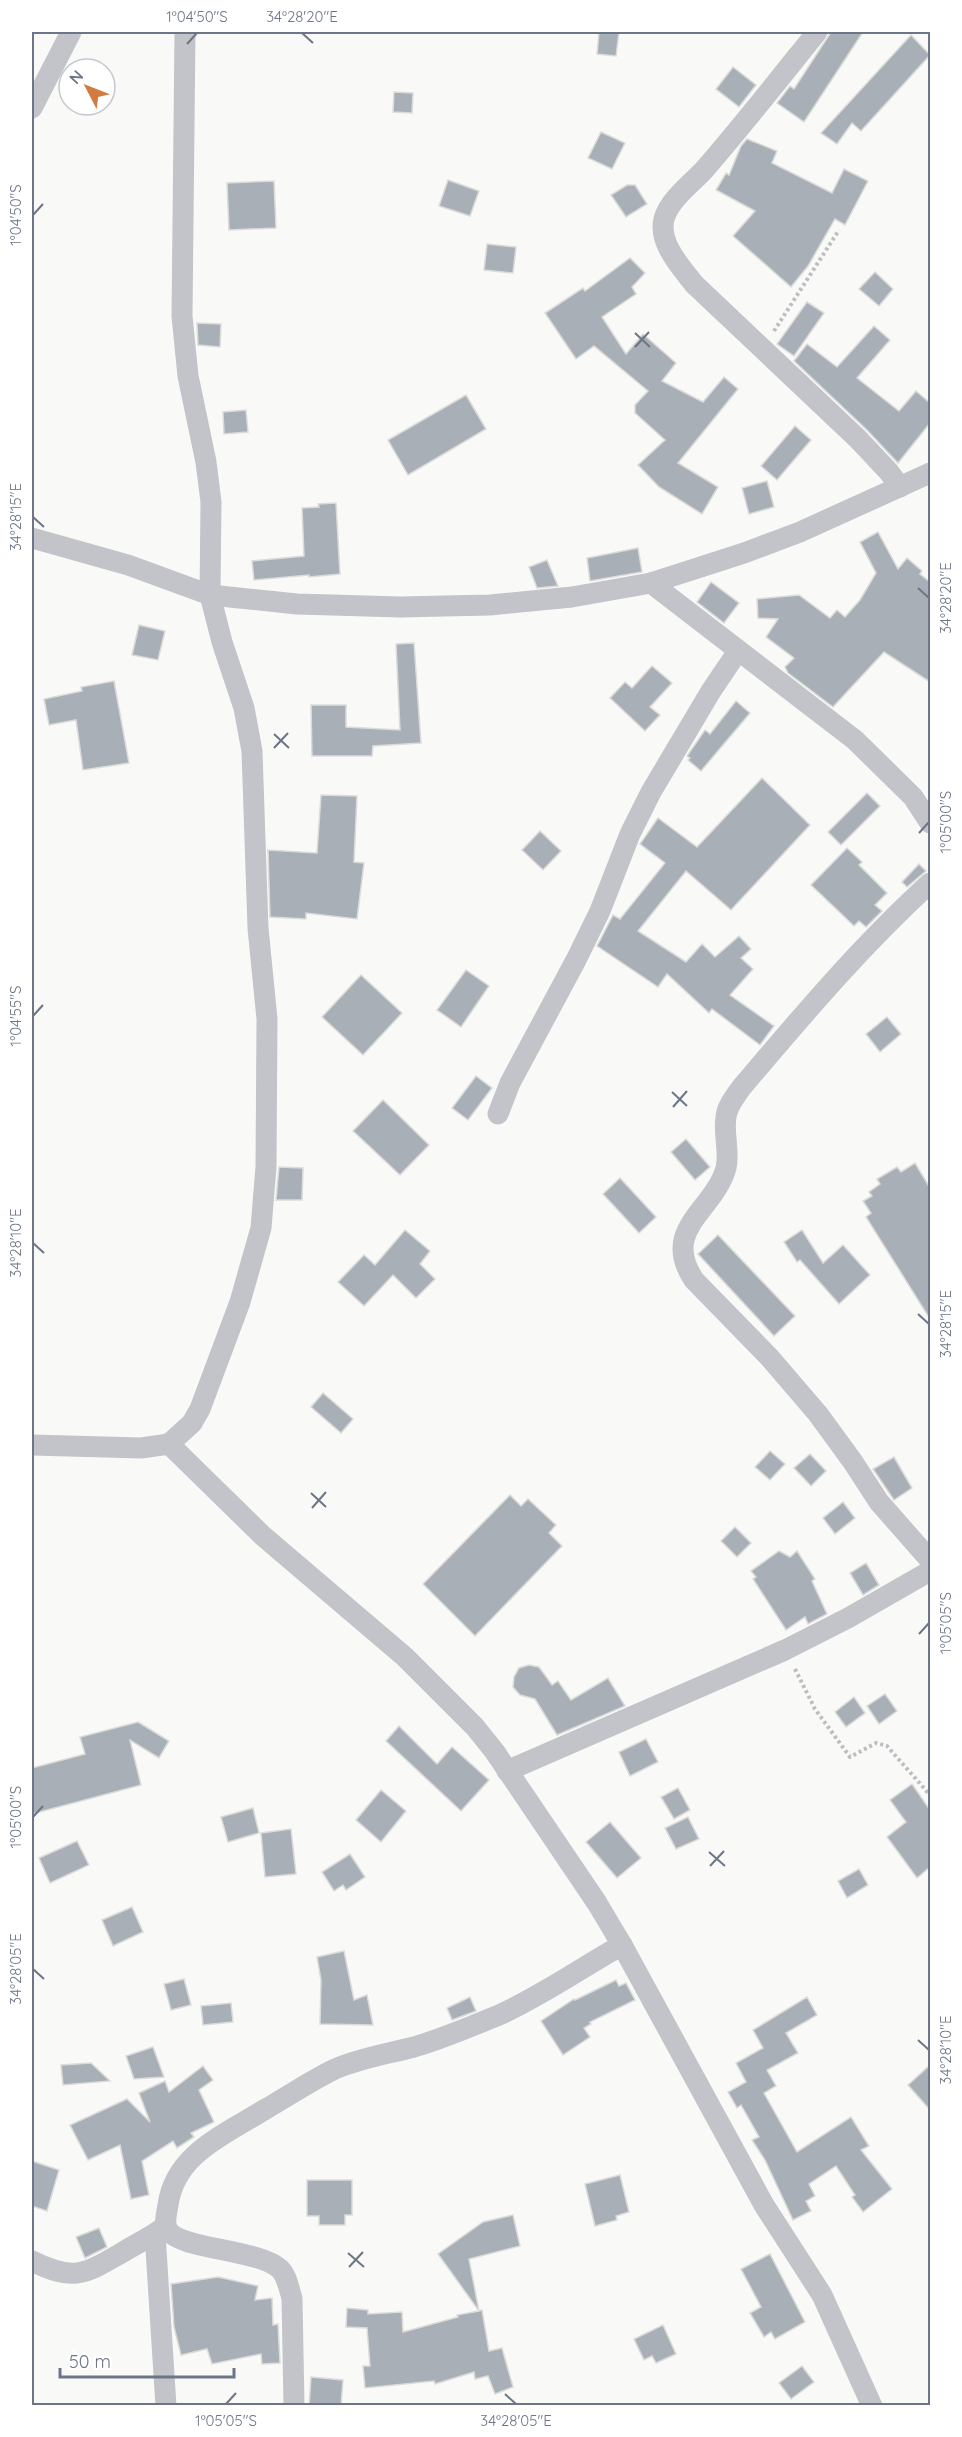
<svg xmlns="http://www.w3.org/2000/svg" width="962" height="2437" font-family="Quicksand,sans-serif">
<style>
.building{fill:#a9afb6;stroke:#dbdcda;stroke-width:1.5}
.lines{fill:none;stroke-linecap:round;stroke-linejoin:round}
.path{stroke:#bcbec1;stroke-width:4;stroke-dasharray:3 3;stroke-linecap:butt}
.street{stroke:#c2c4c9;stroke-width:21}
.ticks{fill:none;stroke:#6c7686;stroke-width:2}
.neatline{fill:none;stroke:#6c7686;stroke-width:2}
.ticks-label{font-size:15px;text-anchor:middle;fill:#6c7686}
</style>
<rect width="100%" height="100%" fill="#f9faf8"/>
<g class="building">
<path d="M599,32H619L616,56L597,54Z"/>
<path d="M831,32H863L804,122L777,103L790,86L794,89Z"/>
<path d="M911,35L930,55L861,131L852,123L837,144L821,133Z"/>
<path d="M733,67L756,85L739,107L716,89Z"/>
<path d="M394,92L413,93L412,113L393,112Z"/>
<path d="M601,132L625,143L612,169L588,158Z"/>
<path d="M747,139L777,151L772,163L832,193L844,169L868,181L845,225L835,219L808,266L791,287L733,236L755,211L716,190L726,173L729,175L741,146Z"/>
<path d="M448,180L479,191L470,216L439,206Z"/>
<path d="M274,181L276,228L229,230L227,183Z"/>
<path d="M627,185H635L647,204L626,217L611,195Z"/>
<path d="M487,244L516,247L513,273L484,270Z"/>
<path d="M630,258L645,273L632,287L636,294L602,317L626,354L643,334L676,363L662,381L703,402L724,377L738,389L678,463L718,487L702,514L659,487L638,465L665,440L635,413V405L648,391L594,346L576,359L545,313L583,288L585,291Z"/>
<path d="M875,272L893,289L879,306L859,289Z"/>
<path d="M807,302L824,313L794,356L777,344Z"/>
<path d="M197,323L221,324L220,347L198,345Z"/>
<path d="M874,326L890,340L857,378L899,411L916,391L930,403V423L898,463L867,430L794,361L807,344L837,367Z"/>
<path d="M466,395L486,429L408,475L388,440Z"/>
<path d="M246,410L248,432L224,434L223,412Z"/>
<path d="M795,426L811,440L777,480L761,466Z"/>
<path d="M767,481L774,507L749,514L742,488Z"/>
<path d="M336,503L340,574L309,577V575L254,580L252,561L304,556L302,508L319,507L318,504Z"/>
<path d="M878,532L898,569L907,558L922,571L920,574L930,582V682L884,652L833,707L788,673L785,667L794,658L766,637L778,619L758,618L757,599L799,595L830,618L837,610L845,617L860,600L876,573L860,542Z"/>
<path d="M638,548L642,572L590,581L587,558Z"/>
<path d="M547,560L558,586L537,588L529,567Z"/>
<path d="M711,582L739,603L724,623L697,602Z"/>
<path d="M139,625L165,631L158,660L132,655Z"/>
<path d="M414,643L421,743L373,746L372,756H312L311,705H346V727L400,730L396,644Z"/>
<path d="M652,666L672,683L650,707L660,715L645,731L610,698L625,682L632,688Z"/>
<path d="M114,681L129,763L83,770L76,720L49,725L44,699L82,691L81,687Z"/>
<path d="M736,701L750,713L701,771L688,760L690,758L687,756L705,730L710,734Z"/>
<path d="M762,778L810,825L731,910L686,871L638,931L686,962L702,944L715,957L739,936L751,949L741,958L753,969L730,995L774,1026L760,1045L712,1009L709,1013L667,974L658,987L597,946L613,915L620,919L665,863L640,844L658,818L697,847Z"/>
<path d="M867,793L880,806L841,845L828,832Z"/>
<path d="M321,795L357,796L354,862L364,863L357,919L306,913V919L270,917L268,850L317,853Z"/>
<path d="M540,831L561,851L543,870L522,850Z"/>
<path d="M847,848L862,862L859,865L887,893L875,905L882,911L866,927L859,921L854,926L811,885Z"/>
<path d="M919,864L926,871L907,887L902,882Z"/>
<path d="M466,970L489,986L461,1027L437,1010Z"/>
<path d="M361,975L402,1013L363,1055L322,1017Z"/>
<path d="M887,1017L901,1034L880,1052L866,1034Z"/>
<path d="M476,1076L492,1088L468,1120L452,1108Z"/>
<path d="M383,1100L429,1145L400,1175L353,1131Z"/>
<path d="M686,1139L710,1167L695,1180L671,1152Z"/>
<path d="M915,1163L930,1188V1319L866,1217L871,1213L863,1201L872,1196L869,1192L880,1184L877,1179L897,1167L901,1172Z"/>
<path d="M279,1167L303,1168L302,1200H276Z"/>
<path d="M620,1178L656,1217L639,1233L603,1194Z"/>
<path d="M405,1230L430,1251L420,1264L435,1279L416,1298L393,1275L364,1306L338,1282L364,1255L375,1265Z"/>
<path d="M802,1230L823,1263L843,1245L870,1275L839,1304L800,1260L797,1262L784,1242Z"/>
<path d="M718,1235L795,1316L774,1336L698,1254Z"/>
<path d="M323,1393L353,1419L341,1433L311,1407Z"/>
<path d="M770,1451L785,1464L770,1480L755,1467Z"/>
<path d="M810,1454L826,1471L811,1486L794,1468Z"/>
<path d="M894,1457L912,1488L894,1500L873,1469Z"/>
<path d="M510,1495L521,1506L528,1499L556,1525L549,1533L562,1546L475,1636L423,1584Z"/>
<path d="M843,1502L855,1518L835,1534L823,1518Z"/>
<path d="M735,1527L751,1543L737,1557L721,1541Z"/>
<path d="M779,1551L790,1557L797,1551L815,1579L812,1581L827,1614L808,1624L805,1617L786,1630L753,1579L756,1577L751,1571Z"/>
<path d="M866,1563L879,1585L863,1595L850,1573Z"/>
<path d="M529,1665L539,1667L552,1685L558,1681L571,1700L608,1678L625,1706L557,1735L535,1699L520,1695L513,1687L514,1677L519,1668Z"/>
<path d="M885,1694L897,1711L879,1724L867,1706Z"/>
<path d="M854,1697L865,1713L846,1727L835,1712Z"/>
<path d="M138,1722L169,1741L159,1758L130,1740L141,1785L32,1814V1768L85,1754L80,1737Z"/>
<path d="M399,1726L437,1764L452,1747L489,1780L461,1811L386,1741Z"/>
<path d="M646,1739L658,1762L630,1776L619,1752Z"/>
<path d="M912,1784L930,1810V1867L917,1878L887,1837L906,1822L890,1800Z"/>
<path d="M678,1788L690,1810L674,1819L661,1797Z"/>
<path d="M381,1790L406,1811L381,1842L356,1820Z"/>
<path d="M253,1808L259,1833L228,1842L221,1817Z"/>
<path d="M688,1817L699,1839L676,1849L665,1828Z"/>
<path d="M610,1822L641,1858L617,1878L586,1842Z"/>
<path d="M291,1829L296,1874L265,1877L261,1833Z"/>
<path d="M77,1841L89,1865L50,1883L39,1858Z"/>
<path d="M350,1854L365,1877L346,1890L343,1885L334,1891L322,1872Z"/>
<path d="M859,1869L868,1885L847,1898L838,1881Z"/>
<path d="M132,1907L143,1932L113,1946L102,1920Z"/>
<path d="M344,1951L354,2000L367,1995L373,2025L320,2024L321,1980L317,1957Z"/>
<path d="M184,1979L191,2005L171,2010L164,1984Z"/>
<path d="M616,1980L619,1986L626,1983L635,2000L590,2022L591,2024L584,2028L590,2037L563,2055L541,2021L574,1999L575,2000Z"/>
<path d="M470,1997L476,2011L452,2020L447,2008Z"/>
<path d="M807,1997L817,2015L786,2033L798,2053L767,2070L776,2086L764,2093L797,2152L851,2117L869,2146L861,2150L892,2189L863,2212L852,2197L855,2195L836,2166L809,2184L815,2196L806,2201L811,2211L793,2220L765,2160L752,2140L759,2137L741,2105L737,2108L728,2092L746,2082L736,2063L763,2048L753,2030Z"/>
<path d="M231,2003L233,2022L203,2025L201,2006Z"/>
<path d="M153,2047L164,2077L134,2079L126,2056Z"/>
<path d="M91,2063L110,2081L63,2085L61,2065Z"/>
<path d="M930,2065V2110L908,2085Z"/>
<path d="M203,2066L213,2080L199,2090L214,2122L191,2133L194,2137L177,2148L173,2141L142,2161L149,2195L131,2199L120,2145L88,2160L70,2125L127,2099L150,2122L139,2093L165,2081L169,2092Z"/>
<path d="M32,2161L59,2170L47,2211L32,2206Z"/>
<path d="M620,2175L629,2212L616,2216L617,2220L595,2226L585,2184Z"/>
<path d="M307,2180H352V2215H345V2225H319V2216H307Z"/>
<path d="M513,2215L520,2246L469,2259L479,2311L482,2310L489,2351L502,2348L513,2387L495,2394L488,2376L475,2379L474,2372L435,2384L434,2381L365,2388L363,2366H370L367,2328L346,2327L347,2308L368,2310V2314L402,2312L403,2332L458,2317L457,2315L479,2311L438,2254L483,2222Z"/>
<path d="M99,2228L107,2247L85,2258L76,2237Z"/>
<path d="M770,2254L805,2322L775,2339L771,2332L764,2337L750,2313L761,2307L741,2269Z"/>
<path d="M218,2277L258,2286L255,2300L272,2298L273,2325L278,2324L280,2363L262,2364L261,2354L212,2364L207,2349L181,2355L174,2327L171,2284Z"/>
<path d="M663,2325L676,2354L656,2363L652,2356L644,2360L634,2339Z"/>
<path d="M802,2366L814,2382L791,2399L779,2383Z"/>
<path d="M311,2377L343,2380L341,2406H309Z"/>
</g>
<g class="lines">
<g class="path">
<path d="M774,331L839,230"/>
<path d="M795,1669L815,1709L850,1757L876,1743L887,1746L930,1795"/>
</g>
<g class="street">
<path d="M817,32C780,78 743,125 704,170C691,184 669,200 664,219C658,243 681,267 694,284L858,439L889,472L900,487"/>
<path d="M32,108L71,32"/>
<path d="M32,538L128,565L210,595L297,604L400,607L490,605L572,597L651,583L744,553L800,532L930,473"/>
<path d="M651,583L855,740L913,797L930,823"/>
<path d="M930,883C860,947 802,1016 741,1088C735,1097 727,1106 726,1117C723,1134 730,1151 726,1168C714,1211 660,1229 694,1280L770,1358L818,1414L853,1462L879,1502L930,1560"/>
<path d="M498,1114L510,1083L576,960L600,911L630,834L651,792L711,691L738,651"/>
<path d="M169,1444L192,1423L200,1409L240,1302L261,1228L266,1167L267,1019L258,928L252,751L244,708L222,642L210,595L211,502L206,462L188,376L182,316L185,32"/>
<path d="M32,1445L141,1448L169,1444L263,1536L405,1657L475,1727L495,1752L597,1903L622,1945L764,2205L822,2295L872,2406"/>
<path d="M507,1771L785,1650L848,1618L930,1571"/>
<path d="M155,2234L166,2406"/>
<path d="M32,2261C74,2282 85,2274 123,2252C136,2244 151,2237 163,2228"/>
<path d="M294,2406L292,2298C289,2289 287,2276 280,2269C257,2248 175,2250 167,2228C164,2221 167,2212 168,2205C175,2154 224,2135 264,2110C287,2097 310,2081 335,2069C360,2058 387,2054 414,2047C442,2039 472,2026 499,2015C541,1996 581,1968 622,1945"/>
</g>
</g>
<path class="ticks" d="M302,33L313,43M187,44L197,33M33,215L43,204M635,333L650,347M635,347L649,332M33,517L44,527M918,588L929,598M274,734L289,748M274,748L288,733M919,833L929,822M33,1016L43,1005M672,1092L687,1106M673,1107L687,1091M33,1243L44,1253M918,1314L929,1324M311,1493L326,1507M312,1508L326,1492M919,1634L929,1623M33,1817L43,1806M709,1852L725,1866M710,1866L724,1851M33,1969L44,1979M918,2040L929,2050M348,2253L364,2267M349,2267L363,2252M505,2394L516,2404M226,2404L236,2393"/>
<rect width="962" height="2437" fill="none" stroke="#ffffff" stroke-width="66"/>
<g transform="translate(87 87) rotate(312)"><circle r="28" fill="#ffffff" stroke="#c4c8cf" stroke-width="1.5"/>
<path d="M0-4.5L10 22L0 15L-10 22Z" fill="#d17b41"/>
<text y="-9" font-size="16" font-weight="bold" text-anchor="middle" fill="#6c7686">N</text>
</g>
<path d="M60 2368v9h174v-9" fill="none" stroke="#6c7686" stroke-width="3"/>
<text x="69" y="2368" font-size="18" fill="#6c7686" stroke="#ffffff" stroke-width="4.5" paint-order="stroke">50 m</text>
<rect x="33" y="33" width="896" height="2371" class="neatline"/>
<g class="ticks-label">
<text x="197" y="22">1°04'50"S</text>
<text x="302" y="22">34°28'20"E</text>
<text transform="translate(16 215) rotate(-90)" y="5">1°04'50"S</text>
<text transform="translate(16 517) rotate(-90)" y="5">34°28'15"E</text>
<text transform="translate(946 598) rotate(-90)" y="5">34°28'20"E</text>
<text transform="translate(946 822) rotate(-90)" y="5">1°05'00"S</text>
<text transform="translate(16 1016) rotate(-90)" y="5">1°04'55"S</text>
<text transform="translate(16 1243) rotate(-90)" y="5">34°28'10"E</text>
<text transform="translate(946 1324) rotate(-90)" y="5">34°28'15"E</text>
<text transform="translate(946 1623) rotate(-90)" y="5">1°05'05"S</text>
<text transform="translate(16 1817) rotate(-90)" y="5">1°05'00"S</text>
<text transform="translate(16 1969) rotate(-90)" y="5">34°28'05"E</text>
<text transform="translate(946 2050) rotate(-90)" y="5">34°28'10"E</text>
<text x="226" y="2426">1°05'05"S</text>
<text x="516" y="2426">34°28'05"E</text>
</g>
</svg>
